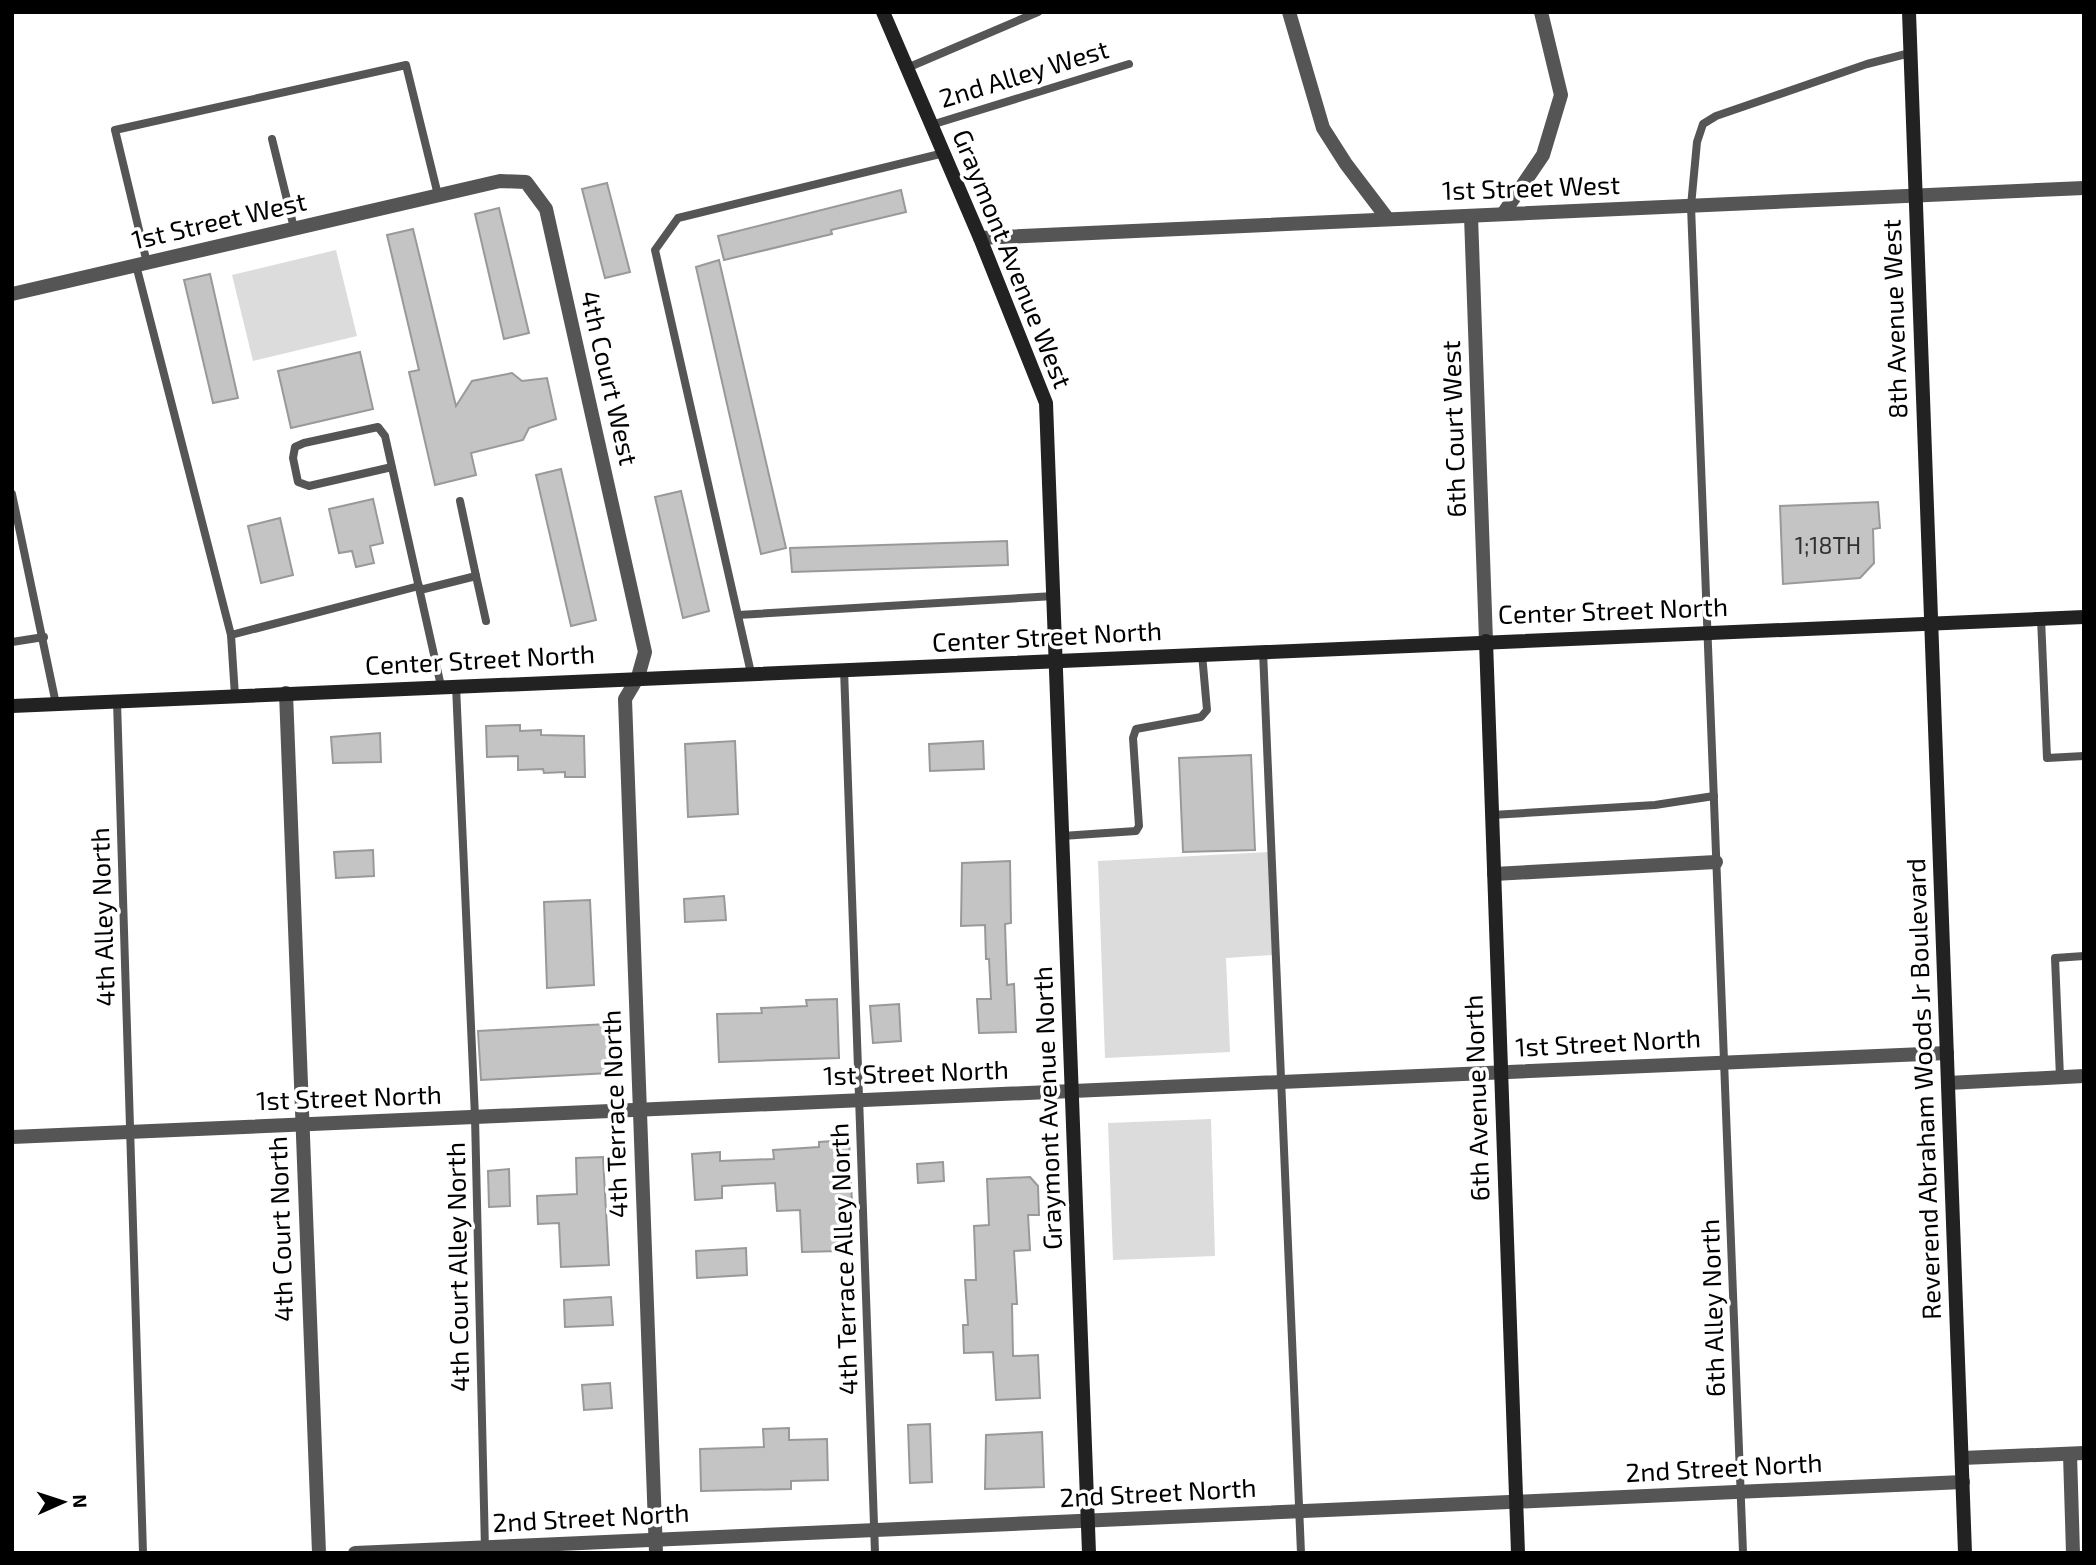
<svg xmlns="http://www.w3.org/2000/svg" width="2096" height="1565" font-family="'Exo 2',sans-serif">
<style>
.green{fill:#dcdcdc}
.building{fill:#c4c4c4;stroke:#999;stroke-width:2}
.lines{fill:none;stroke-linecap:round;stroke-linejoin:round}
.lane{stroke:#555;stroke-width:8}
.street{stroke:#555;stroke-width:14}
.secondary{stroke:#222;stroke-width:14}
.labels{text-anchor:middle;stroke-width:7;stroke-linejoin:round;paint-order:stroke}
.number-label{font-size:23px;fill:#313131}
.street-label{font-size:26px;fill:#000;stroke:#fff}
</style>
<rect width="100%" height="100%" fill="#fff"/>
<g class="green">
<path d="M336,250L357,336L253,361L232,275Z"/>
<path d="M1269,852L1272,955L1226,958L1230,1052L1105,1058L1098,861Z"/>
<path d="M1211,1119L1215,1256L1113,1260L1108,1123Z"/>
</g>
<g class="building">
<path d="M607,183L630,272L605,278L582,189Z"/>
<path d="M901,190L906,212L831,230L832,234L724,260L718,236Z"/>
<path d="M499,208L529,333L504,339L475,214Z"/>
<path d="M413,229L456,406L472,381L512,373L522,381L547,378L556,419L529,428L523,440L471,453L476,475L435,485L409,372L419,370L387,235Z"/>
<path d="M719,260L786,548L761,554L696,267Z"/>
<path d="M210,274L238,398L213,403L184,280Z"/>
<path d="M360,352L373,409L291,428L278,371Z"/>
<path d="M561,469L596,620L571,626L536,475Z"/>
<path d="M681,491L709,611L683,618L655,497Z"/>
<path d="M373,499L383,543L370,546L374,563L356,567L352,551L339,553L329,509Z"/>
<path d="M1878,502L1880,528L1873,529L1874,563L1860,578L1783,584L1780,506Z"/>
<path d="M280,518L293,575L261,583L248,526Z"/>
<path d="M1007,541L1008,565L792,572L790,548Z"/>
<path d="M520,725V731L541,730V735L584,736L585,777H565V772L544,773L543,769L518,770V756L487,757L486,726Z"/>
<path d="M380,733L381,762L333,763L331,737Z"/>
<path d="M735,741L738,814L688,817L685,744Z"/>
<path d="M983,741L984,769L930,771L929,744Z"/>
<path d="M1251,755L1255,850L1183,852L1179,758Z"/>
<path d="M373,850L374,876L336,878L334,852Z"/>
<path d="M1010,861L1011,923L1005,924L1007,985L1014,984L1016,1032L979,1033L977,999H991L989,959H986L985,925L961,926L962,863Z"/>
<path d="M724,896L726,920L685,922L684,899Z"/>
<path d="M590,900L594,985L547,988L544,902Z"/>
<path d="M837,999L839,1058L719,1062L717,1014L762,1013L761,1008L807,1006L806,1000Z"/>
<path d="M899,1004L901,1041L873,1043L870,1006Z"/>
<path d="M607,1024L609,1073L481,1080L478,1031Z"/>
<path d="M849,1140L852,1203L838,1204L840,1251L802,1252L800,1210L777,1211L775,1183L722,1186V1198L695,1200L692,1154L720,1152V1161L774,1159L773,1150L819,1147V1142Z"/>
<path d="M603,1157L609,1265L561,1267L559,1223L538,1224L537,1196L577,1194L576,1158Z"/>
<path d="M943,1162L944,1181L918,1183L917,1164Z"/>
<path d="M509,1169L510,1206L489,1207L488,1171Z"/>
<path d="M1030,1177L1038,1186L1039,1215H1028L1030,1250L1014,1251L1017,1304H1012L1013,1356L1038,1355L1040,1398L996,1400L993,1352L964,1353L963,1325H968L965,1280H976L974,1226L989,1225L987,1179Z"/>
<path d="M746,1248L747,1275L697,1278L696,1251Z"/>
<path d="M611,1297L613,1325L565,1327L564,1300Z"/>
<path d="M610,1383L612,1408L584,1410L582,1385Z"/>
<path d="M930,1424L932,1482L910,1483L908,1425Z"/>
<path d="M789,1428V1440L827,1439L828,1480L791,1481V1489L701,1491L700,1449L764,1447L763,1429Z"/>
<path d="M1042,1432L1044,1487L985,1489L986,1435Z"/>
</g>
<g class="lines">
<g class="lane">
<path d="M907,68L1038,12"/>
<path d="M931,125L1129,64"/>
<path d="M272,139L294,228"/>
<path d="M147,263L115,130L406,65L438,195"/>
<path d="M136,265L231,635L235,696"/>
<path d="M392,467L309,486L298,482L293,458L295,447L304,443L378,427L385,436L441,686"/>
<path d="M12,494L56,704"/>
<path d="M476,576L486,621"/>
<path d="M420,590L476,576L460,501"/>
<path d="M738,615L1054,596"/>
<path d="M2041,618L2047,758L2084,756"/>
<path d="M231,635L419,586"/>
<path d="M12,642L44,637"/>
<path d="M1263,651L1301,1553"/>
<path d="M844,669L875,1553"/>
<path d="M751,673L655,250L678,218L944,153"/>
<path d="M456,686L475,1117L485,1550"/>
<path d="M117,701L143,1553"/>
<path d="M1492,815L1655,805L1714,796"/>
<path d="M1062,836L1136,831L1139,826L1133,738L1136,729L1201,717L1207,710L1202,654"/>
<path d="M2060,1077L2055,958L2084,956"/>
<path d="M1743,1553L1691,206L1697,142L1703,124L1716,116L1867,64L1910,53"/>
</g>
<g class="street">
<path d="M1289,12L1323,128L1346,164L1387,218"/>
<path d="M1503,214L1543,155L1561,95L1541,12"/>
<path d="M1471,216L1486,641"/>
<path d="M980,238L2084,188"/>
<path d="M12,294L500,181L526,182L546,209L645,652L638,677L625,699L656,1553"/>
<path d="M286,693L319,1553"/>
<path d="M1494,874L1716,862"/>
<path d="M1948,1083L2084,1076"/>
<path d="M12,1137L1947,1053"/>
<path d="M2070,1454L2073,1553"/>
<path d="M1962,1458L2084,1453"/>
<path d="M355,1553L1963,1482"/>
</g>
<g class="secondary">
<path d="M883,12L980,238L1046,403L1089,1553"/>
<path d="M1909,12L1965,1553"/>
<path d="M1486,641L1518,1553"/>
<path d="M12,706L2084,617"/>
</g>
</g>
<g class="labels">
<g class="number-label">
<text x="1828" y="554">1;18TH</text>
</g>
<g class="street-label">
<text transform="translate(1024 74) rotate(-17)" y="9">2nd Alley West</text>
<text transform="translate(1531 188) rotate(-2)" y="9">1st Street West</text>
<text transform="translate(219 221) rotate(-13)" y="9">1st Street West</text>
<text transform="translate(1012 259) rotate(68)" y="9">Graymont Avenue West</text>
<text transform="translate(1895 319) rotate(-92)" y="9">8th Avenue West</text>
<text transform="translate(609 378) rotate(77)" y="9">4th Court West</text>
<text transform="translate(1454 429) rotate(-92)" y="9">6th Court West</text>
<text transform="translate(1613 611) rotate(-2)" y="9">Center Street North</text>
<text transform="translate(1047 637) rotate(-3)" y="9">Center Street North</text>
<text transform="translate(480 660) rotate(-3)" y="9">Center Street North</text>
<text transform="translate(103 917) rotate(-92)" y="9">4th Alley North</text>
<text transform="translate(1608 1043) rotate(-3)" y="9">1st Street North</text>
<text transform="translate(916 1073) rotate(-2)" y="9">1st Street North</text>
<text transform="translate(1924 1089) rotate(-92)" y="9">Reverend Abraham Woods Jr Boulevard</text>
<text transform="translate(349 1098) rotate(-2)" y="9">1st Street North</text>
<text transform="translate(1477 1098) rotate(-92)" y="9">6th Avenue North</text>
<text transform="translate(1048 1108) rotate(-92)" y="9">Graymont Avenue North</text>
<text transform="translate(615 1114) rotate(-92)" y="9">4th Terrace North</text>
<text transform="translate(281 1229) rotate(-92)" y="9">4th Court North</text>
<text transform="translate(844 1259) rotate(-92)" y="9">4th Terrace Alley North</text>
<text transform="translate(458 1267) rotate(-91)" y="9">4th Court Alley North</text>
<text transform="translate(1713 1308) rotate(-92)" y="9">6th Alley North</text>
<text transform="translate(1724 1468) rotate(-3)" y="9">2nd Street North</text>
<text transform="translate(1158 1493) rotate(-3)" y="9">2nd Street North</text>
<text transform="translate(591 1518) rotate(-3)" y="9">2nd Street North</text>
</g>
</g>
<rect width="2096" height="1565" fill="none" stroke="#000000" stroke-width="28"/>
<g transform="translate(63 1502) rotate(87)" stroke="#ffffff" stroke-width="5" paint-order="stroke">
<path d="M0-5L12 26L0 18L-12 26Z" fill="#000000"/>
<text y="-10" font-size="19" font-weight="bold" text-anchor="middle" fill="#000000">N</text>
</g>
</svg>
